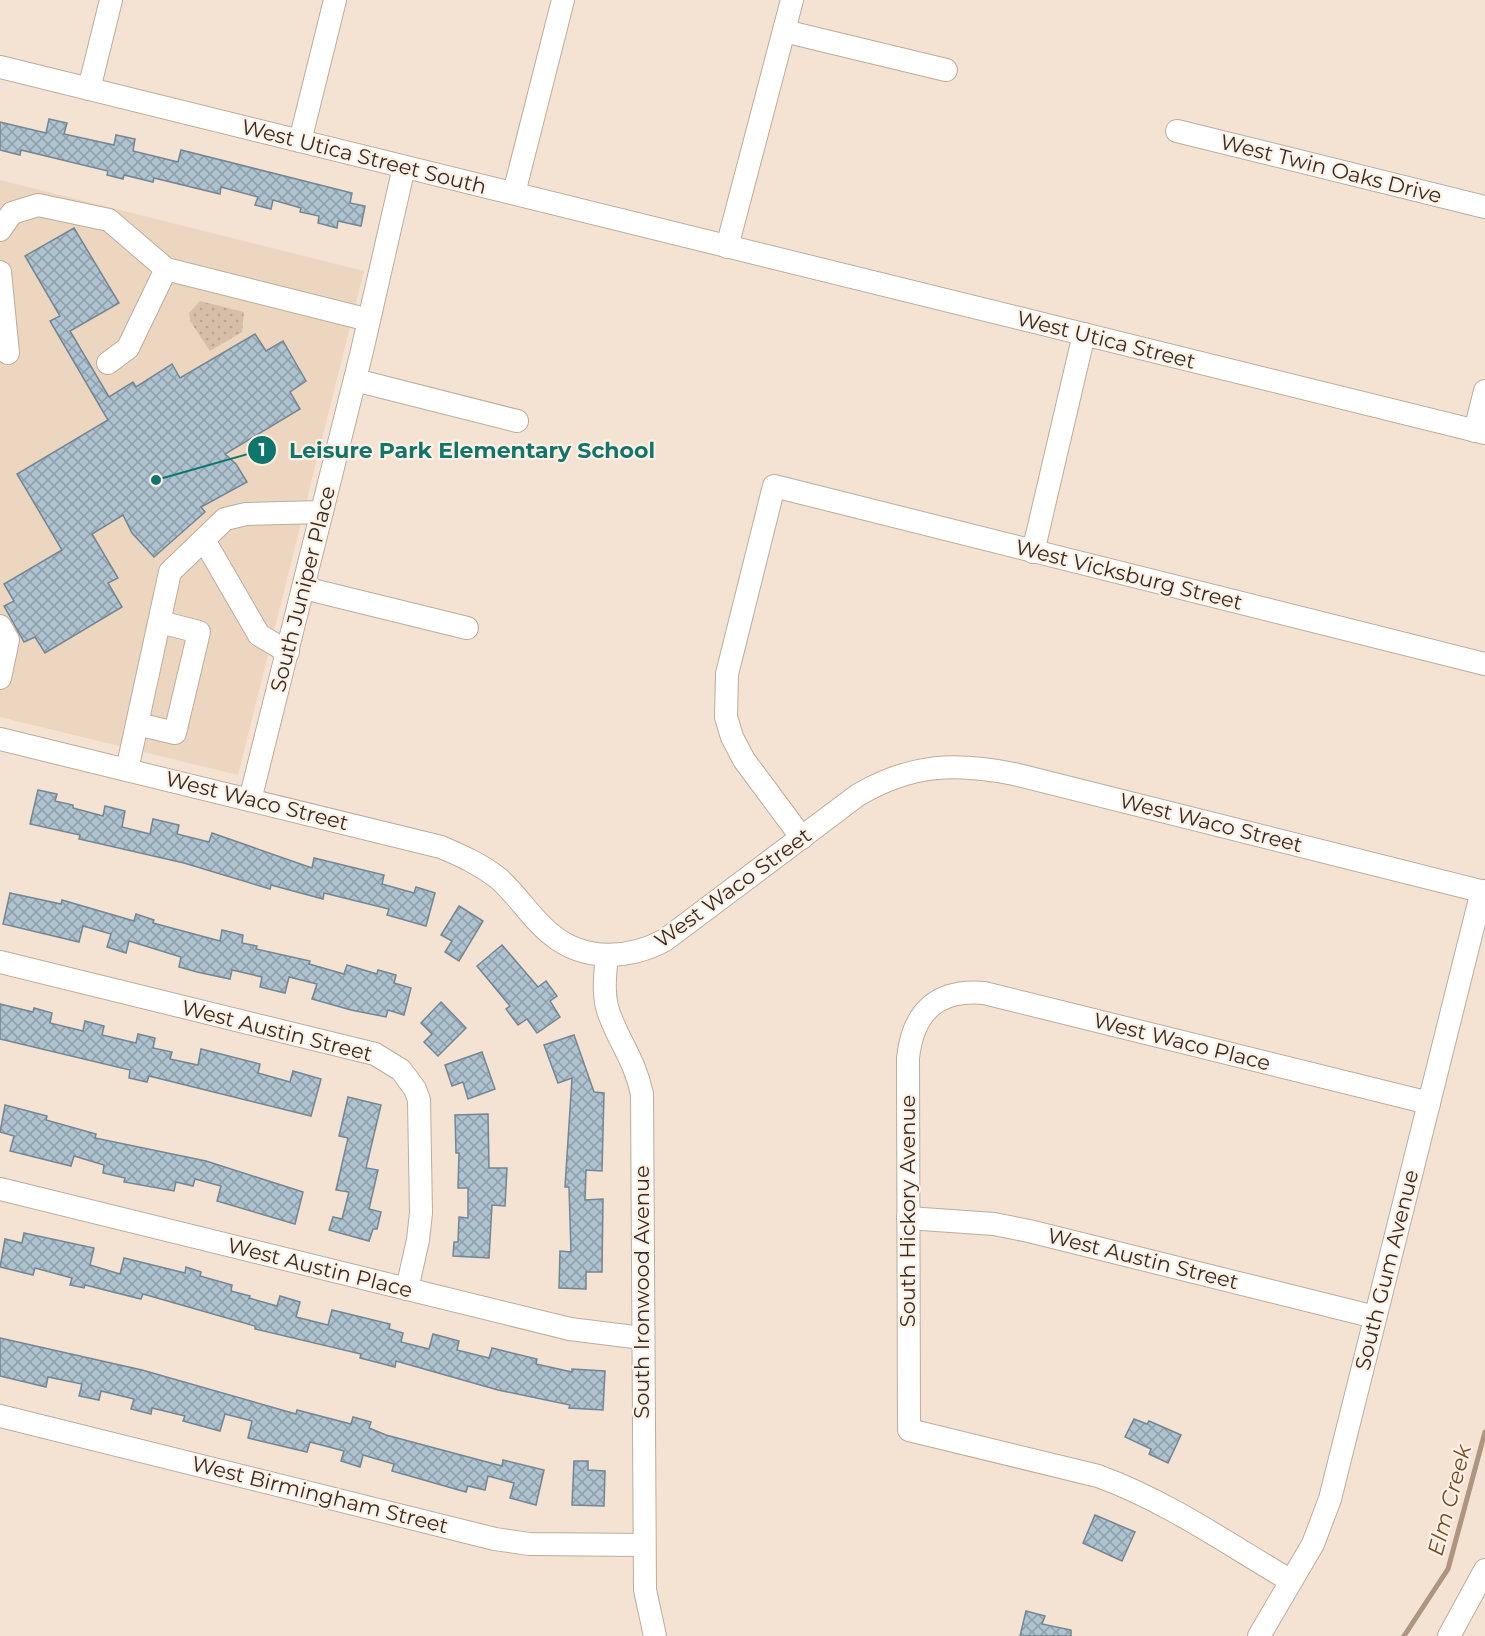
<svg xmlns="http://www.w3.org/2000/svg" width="1485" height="1636" font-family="Montserrat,sans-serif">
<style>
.built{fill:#edd6c0}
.park{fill:url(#park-dots)}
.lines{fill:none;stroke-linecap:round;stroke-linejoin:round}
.stream{stroke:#ad957f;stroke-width:5}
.building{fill:url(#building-cross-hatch);stroke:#738693;stroke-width:1.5}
.minor-casing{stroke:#bdac9c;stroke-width:24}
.minor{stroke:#fff;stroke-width:22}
.labels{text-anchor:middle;stroke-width:4.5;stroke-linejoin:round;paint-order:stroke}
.street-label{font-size:21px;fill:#342d27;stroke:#fff0e3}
.water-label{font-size:22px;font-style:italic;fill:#724d27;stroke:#fff0e3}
.leader{fill:none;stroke:#0f766e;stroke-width:2}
.callout-dot{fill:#0f766e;stroke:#fff0e3;stroke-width:2}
.mark-label{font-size:18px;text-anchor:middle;font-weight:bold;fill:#fff}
.callout-label{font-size:22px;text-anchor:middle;font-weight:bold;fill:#0f766e;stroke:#fff0e3;stroke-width:4.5;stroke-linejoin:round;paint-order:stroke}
</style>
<defs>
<pattern id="park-dots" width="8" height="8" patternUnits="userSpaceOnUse" patternTransform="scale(1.5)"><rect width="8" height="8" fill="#d6bfa9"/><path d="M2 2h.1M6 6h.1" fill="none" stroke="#b8a491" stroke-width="1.8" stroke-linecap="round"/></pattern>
<pattern id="building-cross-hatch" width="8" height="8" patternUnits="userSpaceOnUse" patternTransform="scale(1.5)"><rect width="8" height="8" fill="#aec2d0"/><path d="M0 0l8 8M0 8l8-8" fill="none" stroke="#8e9ea9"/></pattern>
</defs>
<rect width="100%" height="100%" fill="#f4e2d2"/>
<path class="built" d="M0,180L364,271L238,775L0,717Z"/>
<path class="park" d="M200,301L244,312L242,332L210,351L190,321L189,313Z"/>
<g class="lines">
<path class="stream" d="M1404,1636L1448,1569L1485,1432"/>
</g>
<g class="building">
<path d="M49,119L67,123L64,134L114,145L116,135L135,139L133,151L178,162L181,150L352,193L350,203L365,206L361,226L338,221L337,228L318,223L319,216L300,212L301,208L273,200L271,209L255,205L258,197L221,187L220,194L154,178L153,182L124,175L123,179L107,175L108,171L21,150L20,155L0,150V122L46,133Z"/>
<path d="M74,228L119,303L70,331L109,397L133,382L136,387L172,364L180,378L255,334L266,351L283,341L306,381L290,392L300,409L225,454L236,464L247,482L201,507L205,512L154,557L132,533L123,515L92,534L118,578L108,583L122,607L45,653L35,637L24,642L4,606L14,601L4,584L62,550L17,474L108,420L50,321L60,316L25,256Z"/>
<path d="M38,790L57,794L55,801L73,805V808L103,816L105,806L125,811L122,827L150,834L153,819L179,825L177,834L209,842L212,833L312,868L314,858L384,875L382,884L414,893L416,887L435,893L426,926L387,915L389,909L324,893L323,899L271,885L270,889L184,863L79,839L80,835L30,824Z"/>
<path d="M10,893L61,904L62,900L134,921L136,914L154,920L153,923L220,941L222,930L243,935L242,943L257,946L256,949L310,961L309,964L344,974L347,965L377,974L378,970L396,975L394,983L411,988L404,1015L388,1010L386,1017L351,1010L312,999L317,984L289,977L285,993L260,987L262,977L232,970L230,979L197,972L179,967L181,957L129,941L126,953L107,947L111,934L83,926L79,942L3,924Z"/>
<path d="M459,906L483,921L459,961L445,952L452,941L441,935Z"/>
<path d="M502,945L538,987L546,981L557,996L550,1001L560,1017L537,1033L527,1019L518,1025L506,1009L510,1006L477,966Z"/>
<path d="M441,1002L466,1028L438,1056L424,1042L432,1034L421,1023Z"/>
<path d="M0,1004L33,1012L34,1008L52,1013L50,1023L83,1031L85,1021L104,1026L102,1035L136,1043L138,1034L155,1038L153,1048L172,1052L170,1059L198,1065L201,1049L260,1064L258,1073L290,1082L293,1071L321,1079L311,1116L149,1076L147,1082L129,1078L130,1070L0,1039Z"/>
<path d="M574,1035L594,1092L604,1093L602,1171L586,1170L585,1200L603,1199L602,1272H586V1289L559,1288L560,1251L571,1252L569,1187H565L572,1078L558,1083L544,1045Z"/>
<path d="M482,1052L495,1089L468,1099L463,1082L452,1086L445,1065Z"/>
<path d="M348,1097L381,1105L366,1168L378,1170L369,1209L381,1212L377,1229H373L369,1241L329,1230L333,1217L342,1219L349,1192L336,1190L348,1138L339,1136Z"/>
<path d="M5,1105L47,1116L46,1120L96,1134L95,1138L206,1161L303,1192L295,1224L217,1201L221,1186L195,1179L193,1186L176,1182L174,1191L124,1182L125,1178L103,1173L104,1165L74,1156L71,1166L10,1151L14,1136L0,1132Z"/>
<path d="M488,1114L489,1168H507L505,1206L492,1205L489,1258L453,1256L454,1242H458L459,1217L468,1218V1188H458L459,1153H456L455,1115Z"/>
<path d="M24,1233L94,1248L90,1265L120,1274L124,1258L185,1273L186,1267L201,1272L200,1276L232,1285L231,1291L250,1296L249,1298L277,1306L280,1296L300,1302L296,1317L328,1325L332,1310L390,1324L389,1329L403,1333L401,1342L429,1349L433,1334L459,1341L457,1350L489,1358L492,1348L537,1359L536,1364L572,1372V1369L605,1371L603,1410L569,1408L570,1405L498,1390L396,1361L395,1367L360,1358L361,1354L255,1329V1326L143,1294L141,1299L85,1285L84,1288L70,1285L72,1278L35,1268L33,1275L0,1267L5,1239L22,1243Z"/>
<path d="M0,1338L142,1370L296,1414L297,1410L351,1424L353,1417L371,1422L369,1428L386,1435L502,1466L503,1460L544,1470L536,1505L510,1498L514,1483L488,1476L485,1490L468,1486L466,1492L392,1471L394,1464L363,1455L360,1467L341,1461L344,1451L310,1442L307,1452L248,1438L252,1421L225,1414L220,1431L183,1421L185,1416L152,1408L151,1414L131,1409L134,1399L101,1391L99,1400L79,1396L82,1384L48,1377L46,1387L0,1376Z"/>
<path d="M1134,1419L1147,1424L1149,1421L1181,1435L1168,1463L1149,1454L1151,1449L1125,1437Z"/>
<path d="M574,1461H588V1470L605,1471L604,1506L572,1505Z"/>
<path d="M1095,1515L1135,1532L1122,1561L1083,1543Z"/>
<path d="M1026,1611L1045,1616L1042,1624L1071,1630V1636H1020Z"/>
</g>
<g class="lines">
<defs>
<g id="minor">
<path d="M784,31L946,70"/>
<path d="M0,67L1485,433"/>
<path d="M89,89L111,0"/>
<path d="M1177,131L1485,207"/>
<path d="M300,141L335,0"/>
<path d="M514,193L563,0"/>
<path d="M0,230L12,213L38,205L109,220L166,269L369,320"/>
<path d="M727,247L792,0"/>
<path d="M0,272L8,353"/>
<path d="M108,363L128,348L166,269"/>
<path d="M355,380L517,421"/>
<path d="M1475,431L1485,391"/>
<path d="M204,540L259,635L288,652"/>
<path d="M1033,552L1084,334"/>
<path d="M304,588L467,628"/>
<path d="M0,626L8,640L0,678"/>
<path d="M137,724L175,733L199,632L160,622"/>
<path d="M0,739L441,847C462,856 480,864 498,878C518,895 531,919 552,935C585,962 630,959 665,940L858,795C911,764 955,762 1014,774L1485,892"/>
<path d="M127,770L170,572L225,519L246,514L322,512"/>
<path d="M250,800L362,351L404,167"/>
<path d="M802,838L744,760L732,737L726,717L727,674L774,486L1485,664"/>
<path d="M607,955C605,975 602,997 610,1016C621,1045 635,1061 642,1094L645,1590L655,1636"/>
<path d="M0,962L375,1054L401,1070L415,1089L419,1100L421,1213L418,1240L407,1289"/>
<path d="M0,1189L570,1329L642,1338"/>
<path d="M908,1218L994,1224L1029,1231L1375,1317"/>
<path d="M0,1416L495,1539L529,1544L644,1545"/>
<path d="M1291,1581C1228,1544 1167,1501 1098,1476L909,1430L908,1058C913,1012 937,989 984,993L1429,1103"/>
<path d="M1259,1636L1313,1544L1330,1499L1482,891"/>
<path d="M1449,1636L1485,1570"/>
</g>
</defs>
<use href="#minor" class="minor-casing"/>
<use href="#minor" class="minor"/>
</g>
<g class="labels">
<g class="street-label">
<text transform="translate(364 157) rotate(14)" y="7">West Utica Street South</text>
<text transform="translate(1331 169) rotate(14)" y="7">West Twin Oaks Drive</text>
<text transform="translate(1106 340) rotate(14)" y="7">West Utica Street</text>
<text transform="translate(1129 575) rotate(14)" y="7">West Vicksburg Street</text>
<text transform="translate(303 589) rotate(-76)" y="7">South Juniper Place</text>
<text transform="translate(257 801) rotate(14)" y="7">West Waco Street</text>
<text transform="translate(1211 823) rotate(14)" y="7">West Waco Street</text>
<text transform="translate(733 888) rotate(-36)" y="7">West Waco Street</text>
<text transform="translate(277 1031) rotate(14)" y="7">West Austin Street</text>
<text transform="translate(1182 1042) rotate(14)" y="7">West Waco Place</text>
<text transform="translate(908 1211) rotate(-90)" y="7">South Hickory Avenue</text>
<text transform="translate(1143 1259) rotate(14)" y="7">West Austin Street</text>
<text transform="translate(320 1268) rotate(14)" y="7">West Austin Place</text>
<text transform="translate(1387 1270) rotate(-76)" y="7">South Gum Avenue</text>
<text transform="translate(642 1292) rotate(-90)" y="7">South Ironwood Avenue</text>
<text transform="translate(320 1495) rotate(14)" y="7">West Birmingham Street</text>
</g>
<g class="water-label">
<text transform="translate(1449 1500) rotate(-75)" y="8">Elm Creek</text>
</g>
</g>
<path class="leader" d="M156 480L262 450"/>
<g class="callout-dot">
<circle cx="156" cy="480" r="6"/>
<circle cx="262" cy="450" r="15"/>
</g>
<g class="mark-label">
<text x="262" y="456">1</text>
</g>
<g class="callout-label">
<text x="472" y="458">Leisure Park Elementary School</text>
</g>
</svg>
